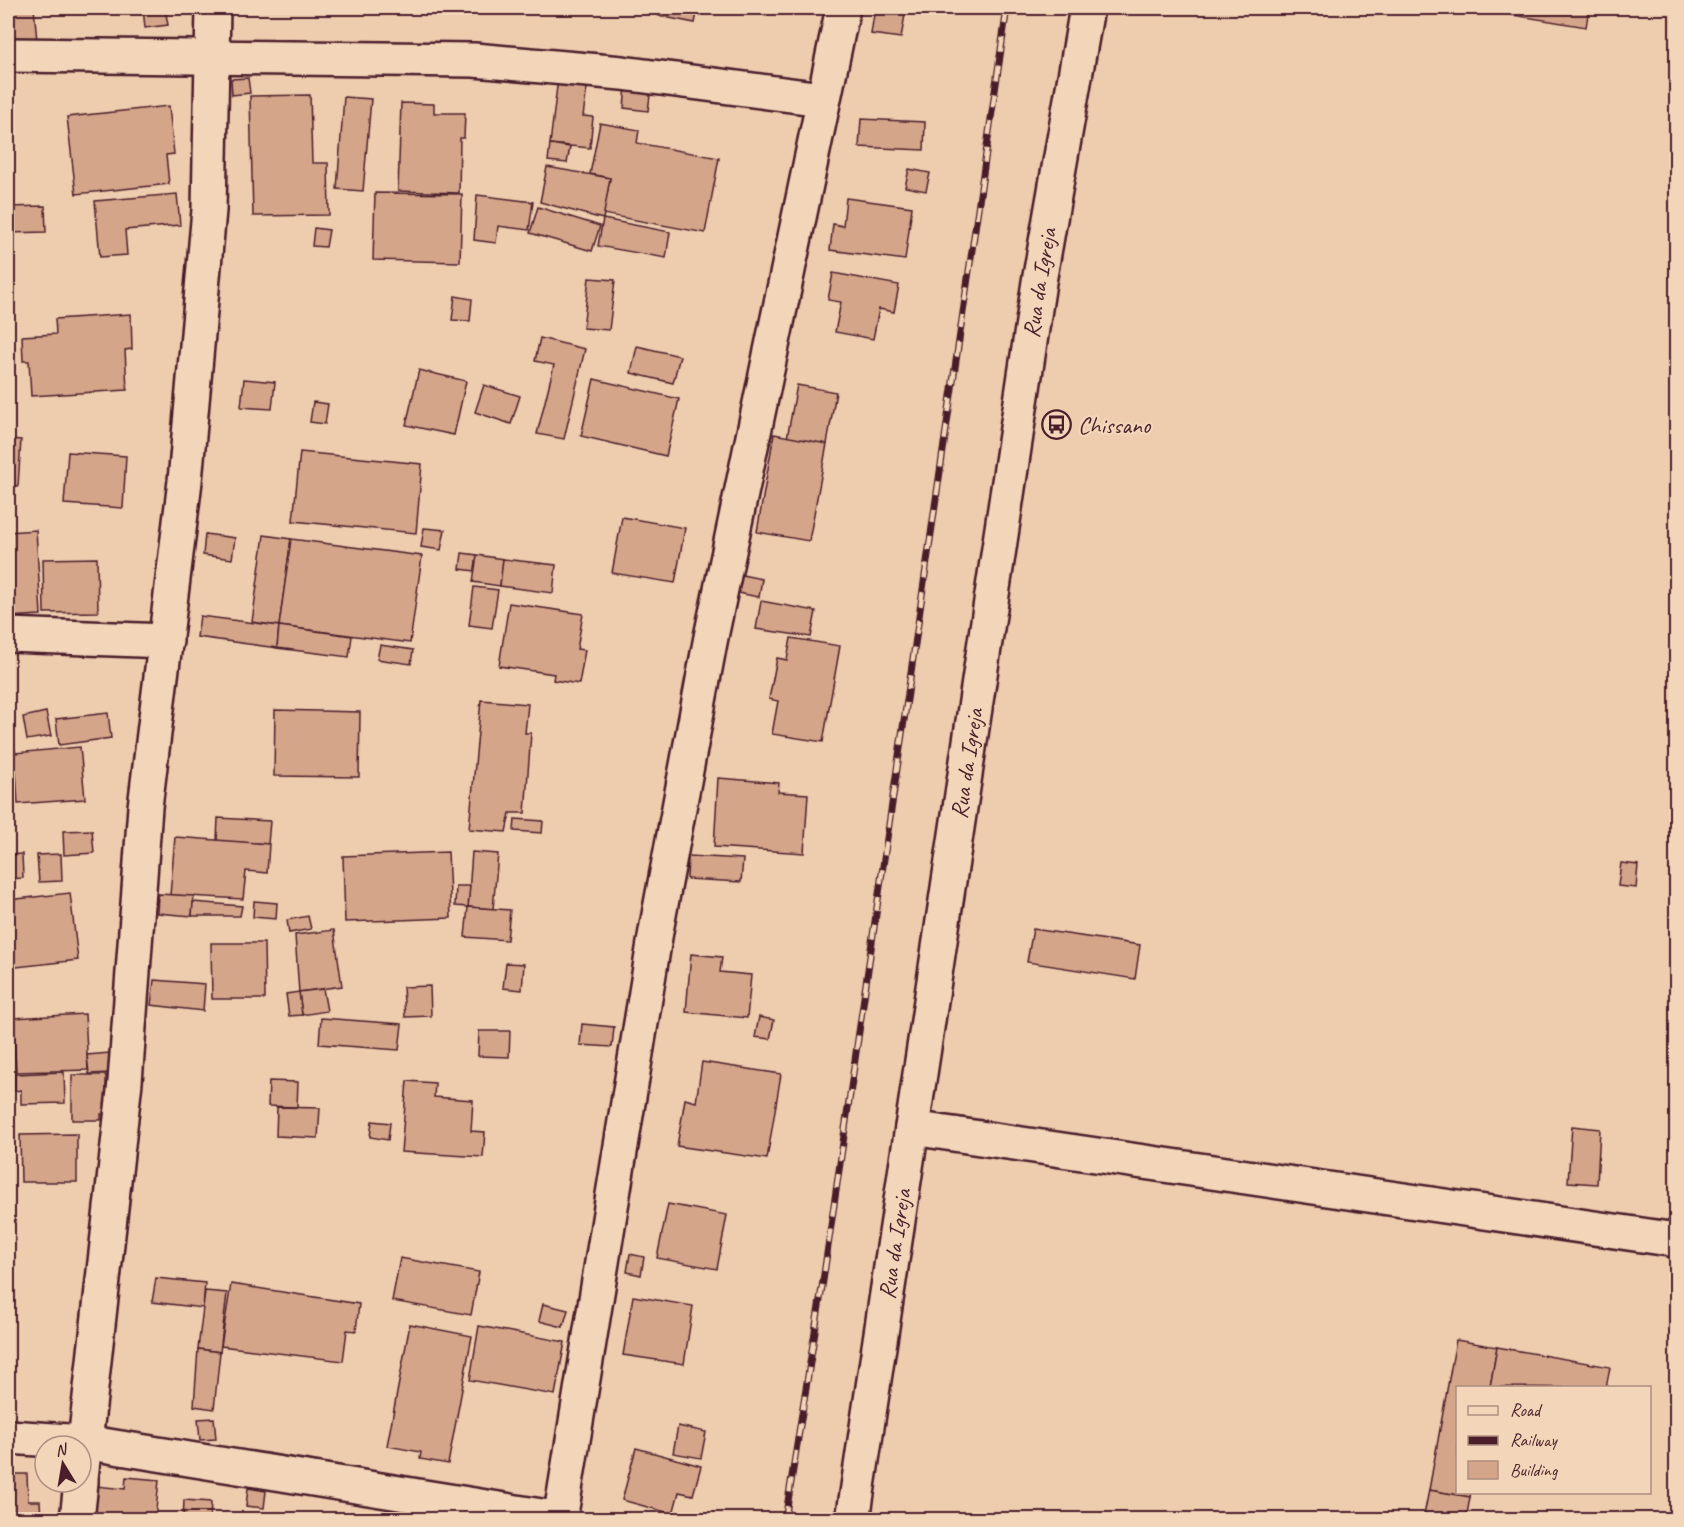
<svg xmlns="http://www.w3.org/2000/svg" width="1684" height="1527" font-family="Caveat,sans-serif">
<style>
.building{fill:#d5a58a;stroke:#4a1f2b;stroke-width:1.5}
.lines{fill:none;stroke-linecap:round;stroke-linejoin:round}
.street-casing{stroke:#4a1f2b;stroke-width:38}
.street{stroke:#f3d6b9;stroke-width:33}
.rail-casing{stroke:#4a1f2b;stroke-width:7}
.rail{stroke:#f3d6b9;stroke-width:4.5;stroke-dasharray:14;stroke-linecap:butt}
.labels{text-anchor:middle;stroke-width:4.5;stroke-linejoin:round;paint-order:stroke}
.street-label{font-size:24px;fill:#4a1f2b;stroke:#f3d6b9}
.poi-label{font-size:24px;fill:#4a1f2b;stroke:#f3d6b9;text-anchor:start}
</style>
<rect width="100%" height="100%" fill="#eeccae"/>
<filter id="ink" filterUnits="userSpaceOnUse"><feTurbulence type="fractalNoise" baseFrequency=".0167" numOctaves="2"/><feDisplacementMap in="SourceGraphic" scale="12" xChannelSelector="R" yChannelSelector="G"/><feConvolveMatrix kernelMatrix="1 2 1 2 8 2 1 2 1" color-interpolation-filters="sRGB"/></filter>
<g filter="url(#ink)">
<g class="building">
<path d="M9,8H34L37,41L8,44Z"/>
<path d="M143,8H165L168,25L145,28Z"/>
<path d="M347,8H375L374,10Z"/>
<path d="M661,8H698L695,23L659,16Z"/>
<path d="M875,8L906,9L901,38L871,34Z"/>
<path d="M1471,8H1589L1586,27Z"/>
<path d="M248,78L250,93L232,95L231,79Z"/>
<path d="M558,78L588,81L583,116L593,117L590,148L550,144Z"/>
<path d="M626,86L651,88L648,111L624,108Z"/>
<path d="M310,95L312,163H328L329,215L253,216L250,96Z"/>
<path d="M344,97L371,99L363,191L337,189Z"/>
<path d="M401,103L434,104V113H465L464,138H460L459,193L398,191Z"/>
<path d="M169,106L174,154L166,155L169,184L76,194L67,117Z"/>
<path d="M861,119L925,122L924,150L859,147Z"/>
<path d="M600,123L639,130L637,143L719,158L705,233L603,214L610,178L590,174Z"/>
<path d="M550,144L570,147L567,163L548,161Z"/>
<path d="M547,167L610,178L603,219L540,202Z"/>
<path d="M909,169L930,173L926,191L905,187Z"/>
<path d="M375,193L462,194L460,262L373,260Z"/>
<path d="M177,194L180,225L125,230L127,255L100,257L95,201Z"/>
<path d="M477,195L533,202L529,230L498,226L496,243L474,240Z"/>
<path d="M846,198L912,207L905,260L830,250L833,224L843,226Z"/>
<path d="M45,206L46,232L8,233V207Z"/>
<path d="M538,207L600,226L592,251L530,233Z"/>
<path d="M603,219L670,232L666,258L598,246Z"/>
<path d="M314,228L329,230L326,247L312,246Z"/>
<path d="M833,273L899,285L894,312L879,309L873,339L835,332L841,302L828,300Z"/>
<path d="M589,278L615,280L609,330L583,328Z"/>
<path d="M455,296L472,299L470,321L452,320Z"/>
<path d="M131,314L132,349L125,350L127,390L31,396L29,361H23L22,336L56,334L55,319Z"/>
<path d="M540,338L585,349L564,439L537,434L554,365L535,361Z"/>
<path d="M637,346L680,356L673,383L631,373Z"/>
<path d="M419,370L466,381L454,435L406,425Z"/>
<path d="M244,379L275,382L272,409L241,407Z"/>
<path d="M594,379L679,399L666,456L581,436Z"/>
<path d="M484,385L520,396L511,424L475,412Z"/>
<path d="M797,385L836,392L827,444L787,438Z"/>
<path d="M313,402L328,404L325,424L310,422Z"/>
<path d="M774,434L827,444L809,541L757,532Z"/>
<path d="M8,439L21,440L18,486L8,485Z"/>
<path d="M68,452L126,456L123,508L64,504Z"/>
<path d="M300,452L422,464L416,533L293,521Z"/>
<path d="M622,517L685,528L675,583L612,573Z"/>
<path d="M424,528L445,530L441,550L421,547Z"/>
<path d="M36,530L41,615L8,617V532Z"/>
<path d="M205,534L235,538L232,559L203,555Z"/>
<path d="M264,535L291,539L279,626L252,622Z"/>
<path d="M291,539L422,556L410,643L279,626Z"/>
<path d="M462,553L477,555L475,571L460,569Z"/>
<path d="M477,555L503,559L500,586L473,582Z"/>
<path d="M97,558L98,612L44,613L43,559Z"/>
<path d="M503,559L556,565L553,593L500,586Z"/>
<path d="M742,575L762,579L759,597L738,593Z"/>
<path d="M474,587L498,590L492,628L469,625Z"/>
<path d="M761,601L816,611L811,637L756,629Z"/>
<path d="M509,603L583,614L577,649L585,650L579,684L553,680L554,674L499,666Z"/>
<path d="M200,616L279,626L277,648L197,637Z"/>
<path d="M279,626L352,636L349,657L277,648Z"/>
<path d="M791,638L840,646L823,742L772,734L778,701L769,699L777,658L787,660Z"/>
<path d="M380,645L413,650L411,664L377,659Z"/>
<path d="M481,700L528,704L525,733H531L525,813H510L506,832L469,829Z"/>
<path d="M275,710L360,712L359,777L274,776Z"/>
<path d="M46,712L51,736L27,740L23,717Z"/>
<path d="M108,713L111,738L59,745L56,719Z"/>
<path d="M80,747L85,799L18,804L16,772L8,773V751L15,750V753Z"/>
<path d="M718,778L779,783L778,792L808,794L804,853L714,847Z"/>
<path d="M218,818L270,821L268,844L217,841Z"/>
<path d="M515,819L543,821L542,833L514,831Z"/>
<path d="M92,830L94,853L64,855L63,831Z"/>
<path d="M175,837L269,844L267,873L246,871L243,899L170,895Z"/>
<path d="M448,852L451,918L345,922L343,856Z"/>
<path d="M472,852L498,854L493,909L468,907Z"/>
<path d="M22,854L23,878L8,879V855Z"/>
<path d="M61,854L62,881L39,882L37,855Z"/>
<path d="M688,856L743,859L741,882L687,879Z"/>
<path d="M1621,863L1638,865L1636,888L1618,886Z"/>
<path d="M456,886H470L468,907L455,906Z"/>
<path d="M70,893L78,960L8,968V900Z"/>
<path d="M158,894L194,896L192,916L157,913Z"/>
<path d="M254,901L277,903L276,919L253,917Z"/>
<path d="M193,902L242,906L240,916H192Z"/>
<path d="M468,907L510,910L507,940L465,937Z"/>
<path d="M308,916L311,929L289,933L287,920Z"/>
<path d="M1033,929L1140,945L1135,979L1027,962Z"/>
<path d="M334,930L342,986L299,992L295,935Z"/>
<path d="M211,943H264L265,999H212Z"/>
<path d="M691,954L722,957L720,972L751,975L747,1018L686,1012Z"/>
<path d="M506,963L524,964L522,990L503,988Z"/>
<path d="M154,980L205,984L203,1011L151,1005Z"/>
<path d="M430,986L431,1016L405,1017L403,987Z"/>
<path d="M323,989L327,1011L302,1015L299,992Z"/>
<path d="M299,992L302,1015L289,1016L286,994Z"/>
<path d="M85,1014L88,1070L16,1072L13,1018Z"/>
<path d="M759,1017L774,1020L770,1039L755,1037Z"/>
<path d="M321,1018L402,1024L399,1050L319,1044Z"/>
<path d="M582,1024L614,1027L612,1047L580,1045Z"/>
<path d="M479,1031H510L509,1057L478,1056Z"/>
<path d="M110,1053L111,1073L89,1074L87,1055Z"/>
<path d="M702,1062L781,1074L767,1159L677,1146L685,1099L696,1102Z"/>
<path d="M64,1072L65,1103L21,1104V1090L15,1091V1074Z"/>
<path d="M72,1075H106V1114H101V1120H72Z"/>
<path d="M269,1081L298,1082L297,1107L268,1106Z"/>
<path d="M407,1081L435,1083L434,1097L473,1100L471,1131L485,1132L483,1157L401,1152Z"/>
<path d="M11,1105L14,1152L8,1153V1106Z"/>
<path d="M277,1107L320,1108L318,1138L276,1136Z"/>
<path d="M372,1121L390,1123L388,1140L370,1137Z"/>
<path d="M1572,1126L1600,1129L1597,1184L1568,1182Z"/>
<path d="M77,1134V1182H21L20,1135Z"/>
<path d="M668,1204L727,1215L717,1269L657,1258Z"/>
<path d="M630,1254L644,1257L641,1275L627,1272Z"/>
<path d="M400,1258L479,1272L471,1315L392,1301Z"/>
<path d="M156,1278L205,1283L203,1308L152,1302Z"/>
<path d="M231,1284L359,1304L356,1331L347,1330L343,1361L221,1346Z"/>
<path d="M205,1291L227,1293L220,1352L198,1349Z"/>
<path d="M633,1296L693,1306L684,1364L623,1355Z"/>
<path d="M543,1304L568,1310L563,1327L539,1321Z"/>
<path d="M410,1324L472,1336L448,1464L420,1459L421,1452L387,1446Z"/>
<path d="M479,1326L565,1342L555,1395L470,1380Z"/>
<path d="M1456,1340L1497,1347L1490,1388H1458V1492H1471L1470,1497L1429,1490Z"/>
<path d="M1497,1347L1610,1367L1606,1388L1490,1387Z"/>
<path d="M198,1349L220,1352L214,1409L194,1406Z"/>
<path d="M214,1418L216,1439L200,1440L198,1419Z"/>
<path d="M678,1426L706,1432L701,1458L673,1453Z"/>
<path d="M636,1448L701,1466L693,1495L679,1492L673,1514L622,1500Z"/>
<path d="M8,1474H27L28,1501H40L41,1520H8Z"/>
<path d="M126,1477L159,1480L155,1520H93L96,1486L125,1489Z"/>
<path d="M248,1488L266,1491L264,1508L246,1506Z"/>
<path d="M1429,1490L1470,1497L1466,1520H1423Z"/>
<path d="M184,1500L211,1502L210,1520H183Z"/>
</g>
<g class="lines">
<defs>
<g id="street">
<path d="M8,55L474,60L622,73L822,99"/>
<path d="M8,635L166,641"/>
<path d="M912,1128L1676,1240"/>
<path d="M8,1437L84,1442L560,1519"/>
<path d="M81,1478L125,1082L145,807L185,481L209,210L213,8"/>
<path d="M77,1520L81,1482"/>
<path d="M560,1520L656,931L711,637L843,8"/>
<path id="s1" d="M853,1520L1039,282L1087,8"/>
</g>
</defs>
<use href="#street" class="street-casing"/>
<use href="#street" class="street"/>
<defs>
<path id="rail" d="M785,1520L823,1281L1007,8"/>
</defs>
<use href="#rail" class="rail-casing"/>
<use href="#rail" class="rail"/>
</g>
</g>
<defs>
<symbol id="bus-ring" viewBox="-11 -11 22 22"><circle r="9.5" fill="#f3d6b9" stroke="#4a1f2b" stroke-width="1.5"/><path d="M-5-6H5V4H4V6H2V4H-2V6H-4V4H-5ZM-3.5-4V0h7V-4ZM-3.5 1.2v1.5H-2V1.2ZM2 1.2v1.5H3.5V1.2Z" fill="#4a1f2b"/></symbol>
</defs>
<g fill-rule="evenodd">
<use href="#bus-ring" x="1040" y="408" width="33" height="33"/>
</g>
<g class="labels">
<g class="street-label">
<text dy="8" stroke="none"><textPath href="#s1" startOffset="1251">Rua da Igreja</textPath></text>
<text dy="8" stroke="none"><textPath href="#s1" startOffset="765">Rua da Igreja</textPath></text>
<text dy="8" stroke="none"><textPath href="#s1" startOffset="279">Rua da Igreja</textPath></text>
</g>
<g class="poi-label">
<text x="1078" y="433">Chissano</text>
</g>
</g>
<rect width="1684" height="1527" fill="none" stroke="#f3d6b9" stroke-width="30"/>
<rect x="15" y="15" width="1654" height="1497" fill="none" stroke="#4a1f2b" stroke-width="2" filter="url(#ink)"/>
<rect x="1456" y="1386" width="195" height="108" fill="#f3d6b9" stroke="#af8d80" stroke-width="1.5"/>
<rect x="1468" y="1406" width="30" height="9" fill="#f3d6b9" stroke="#af8d80" stroke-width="1.5"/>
<text x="1510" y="1416" font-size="18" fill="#4a1f2b">Road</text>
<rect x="1468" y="1436" width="30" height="9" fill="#4a1f2b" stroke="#af8d80" stroke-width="1.5"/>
<text x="1510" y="1446" font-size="18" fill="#4a1f2b">Railway</text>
<rect x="1468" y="1461" width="30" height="18" fill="#d5a58a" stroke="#af8d80" stroke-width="1.5"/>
<text x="1510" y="1476" font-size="18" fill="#4a1f2b">Building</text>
<g transform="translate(63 1464) rotate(349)"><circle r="28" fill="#f3d6b9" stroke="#af8d80" stroke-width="1.5"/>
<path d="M0-4.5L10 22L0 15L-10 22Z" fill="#4a1f2b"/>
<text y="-9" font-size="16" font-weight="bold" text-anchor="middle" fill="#4a1f2b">N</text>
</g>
</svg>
